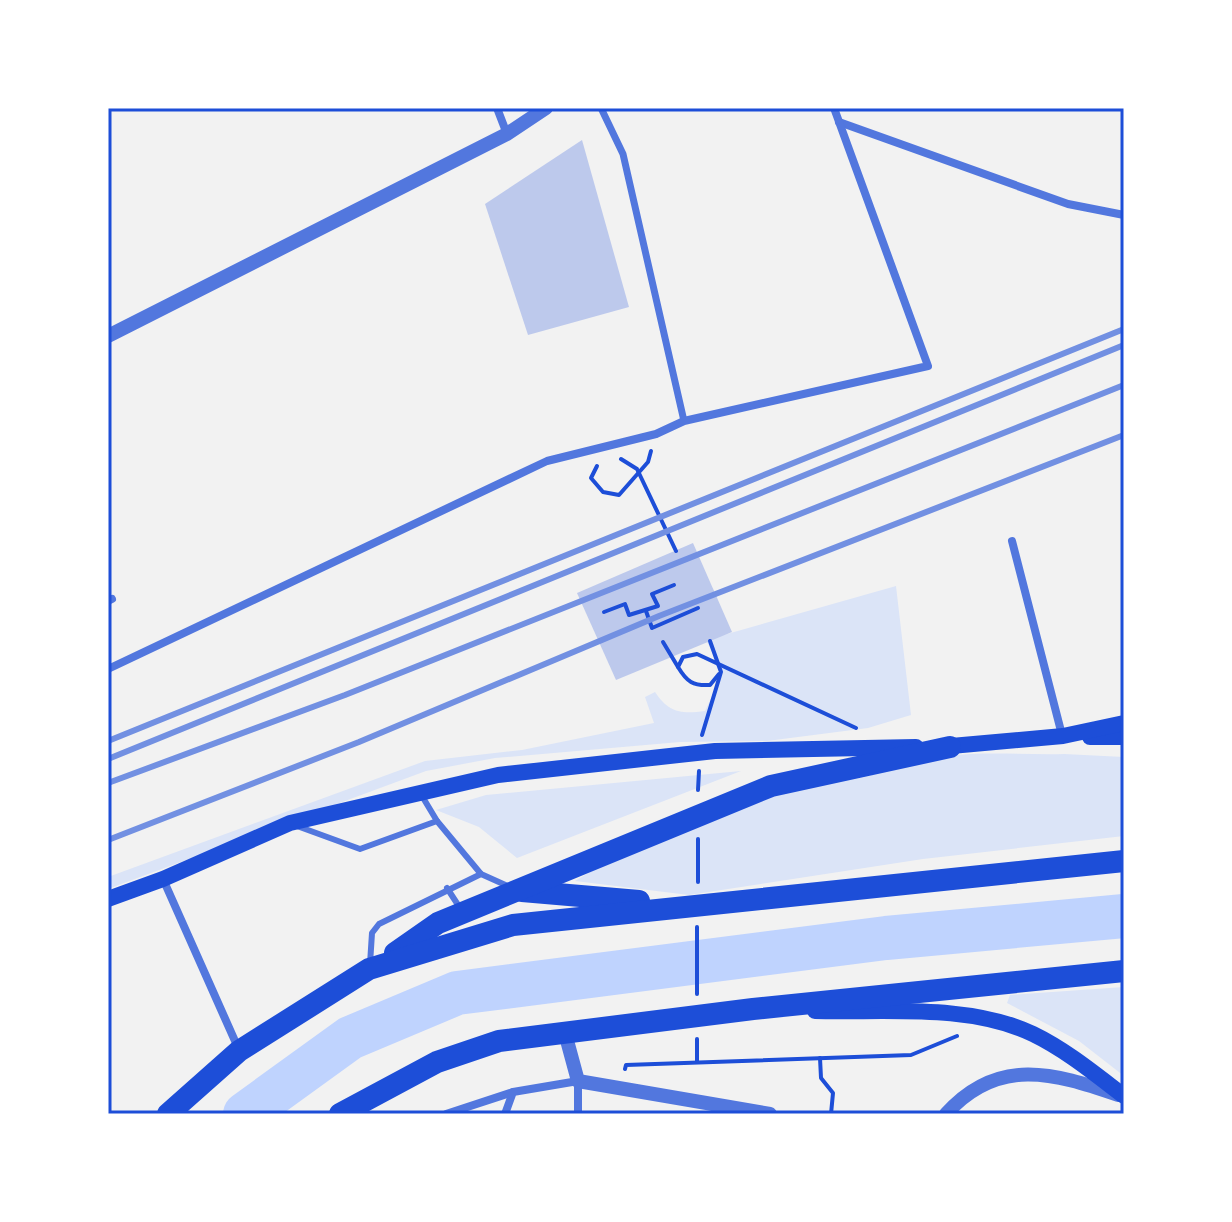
<svg xmlns="http://www.w3.org/2000/svg" width="1232" height="1222" font-family="Commissioner,sans-serif">
<style>
.green{fill:#dbe4f7}
.lines{fill:none;stroke-linecap:round;stroke-linejoin:round}
.river{stroke:#bfd3fe;stroke-width:44}
.building{fill:#bdc9ec}
.path{stroke:#1d4ed8;stroke-width:4}
.service{stroke:#5277de;stroke-width:6}
.pedestrian{stroke:#5277de;stroke-width:7}
.minor{stroke:#5277de;stroke-width:8}
.tertiary{stroke:#5277de;stroke-width:14}
.secondary{stroke:#1d4ed8;stroke-width:16}
.trunk{stroke:#1d4ed8;stroke-width:22}
.rail{stroke:#7290e2;stroke-width:6}
.neatline{fill:none;stroke:#1d4ed8;stroke-width:3}
</style>
<rect width="100%" height="100%" fill="#f2f2f2"/>
<g class="green">
<path d="M896,586L911,715L868,728L767,741L680,742L495,758L426,771L108,889V877L425,761L522,750L654,723L645,697L655,692C669,713 681,714 705,711L723,673L706,640Z"/>
<path d="M1064,754L1124,757V836L923,859L689,895L575,881C681,817 825,775 948,756C985,751 1026,755 1064,754Z"/>
<path d="M741,771L517,858L479,827L436,810L486,795Z"/>
<path d="M1124,987V1076L1079,1041L1007,1003L1010,995Z"/>
</g>
<g class="lines">
<path class="river" d="M245,1114L350,1038L457,993L886,938L1124,916"/>
</g>
<g class="building">
<path d="M582,140L629,307L528,335L485,204Z"/>
<path d="M693,543L732,632L616,680L577,593Z"/>
</g>
<g class="lines">
<g class="path">
<path d="M621,459L637,469L676,551"/>
<path d="M597,466L591,478L603,492L619,495L648,462L651,451"/>
<path d="M646,611L652,628L698,608"/>
<path d="M604,612L625,604L629,615L658,606L652,594L674,585"/>
<path d="M663,642L678,667"/>
<path d="M719,674L710,685C693,686 687,682 678,667L683,657L697,654L856,728"/>
<path d="M702,735L721,672L710,641"/>
<path d="M698,790L699,771"/>
<path d="M698,882V839"/>
<path d="M697,994V927"/>
<path d="M697,1039V1061"/>
<path d="M820,1058L821,1078L833,1093L831,1114"/>
<path d="M625,1069L626,1065L911,1055L957,1036"/>
</g>
<g class="service">
<path d="M422,796L437,821L481,874L510,887"/>
<path d="M297,826L360,849L437,821"/>
<path d="M447,888L460,908"/>
<path d="M370,964L372,933L379,924L481,874"/>
</g>
<path class="pedestrian" d="M601,108L623,154L684,421"/>
<g class="minor">
<path d="M497,108L507,134"/>
<path d="M839,122L1068,204L1124,215"/>
<path d="M1012,541L1062,735"/>
<path d="M108,601L112,599"/>
<path d="M108,669L547,461L656,434L684,421L928,366L834,108"/>
<path d="M163,879L239,1050"/>
<path d="M446,1114L513,1092"/>
<path d="M505,1114L513,1092L578,1081V1114"/>
</g>
<g class="tertiary">
<path d="M108,336L507,134L546,108"/>
<path d="M565,1033L578,1081L770,1114"/>
<path d="M946,1114C998,1056 1054,1073 1118,1095"/>
</g>
<g class="secondary">
<path d="M1090,737H1124"/>
<path d="M940,747L1063,736L1124,723"/>
<path d="M108,899L163,879L290,823L498,775L715,751L916,747"/>
<path d="M815,1011C884,1013 968,1003 1033,1034C1066,1050 1095,1074 1124,1096"/>
</g>
<g class="trunk">
<path d="M522,891L639,901"/>
<path d="M395,953L438,923L771,786L950,747"/>
<path d="M168,1114L239,1051L369,969L513,925L1124,861"/>
<path d="M340,1114L437,1062L499,1041L753,1009L1124,971"/>
</g>
<g class="rail">
<path d="M108,741L1124,329"/>
<path d="M108,759L1124,345"/>
<path d="M108,783L345,695L1124,385"/>
<path d="M108,840L359,742L659,616L1124,435"/>
</g>
</g>
<rect width="1232" height="1222" fill="none" stroke="#ffffff" stroke-width="220"/>
<rect x="110" y="110" width="1012" height="1002" class="neatline"/>
</svg>
